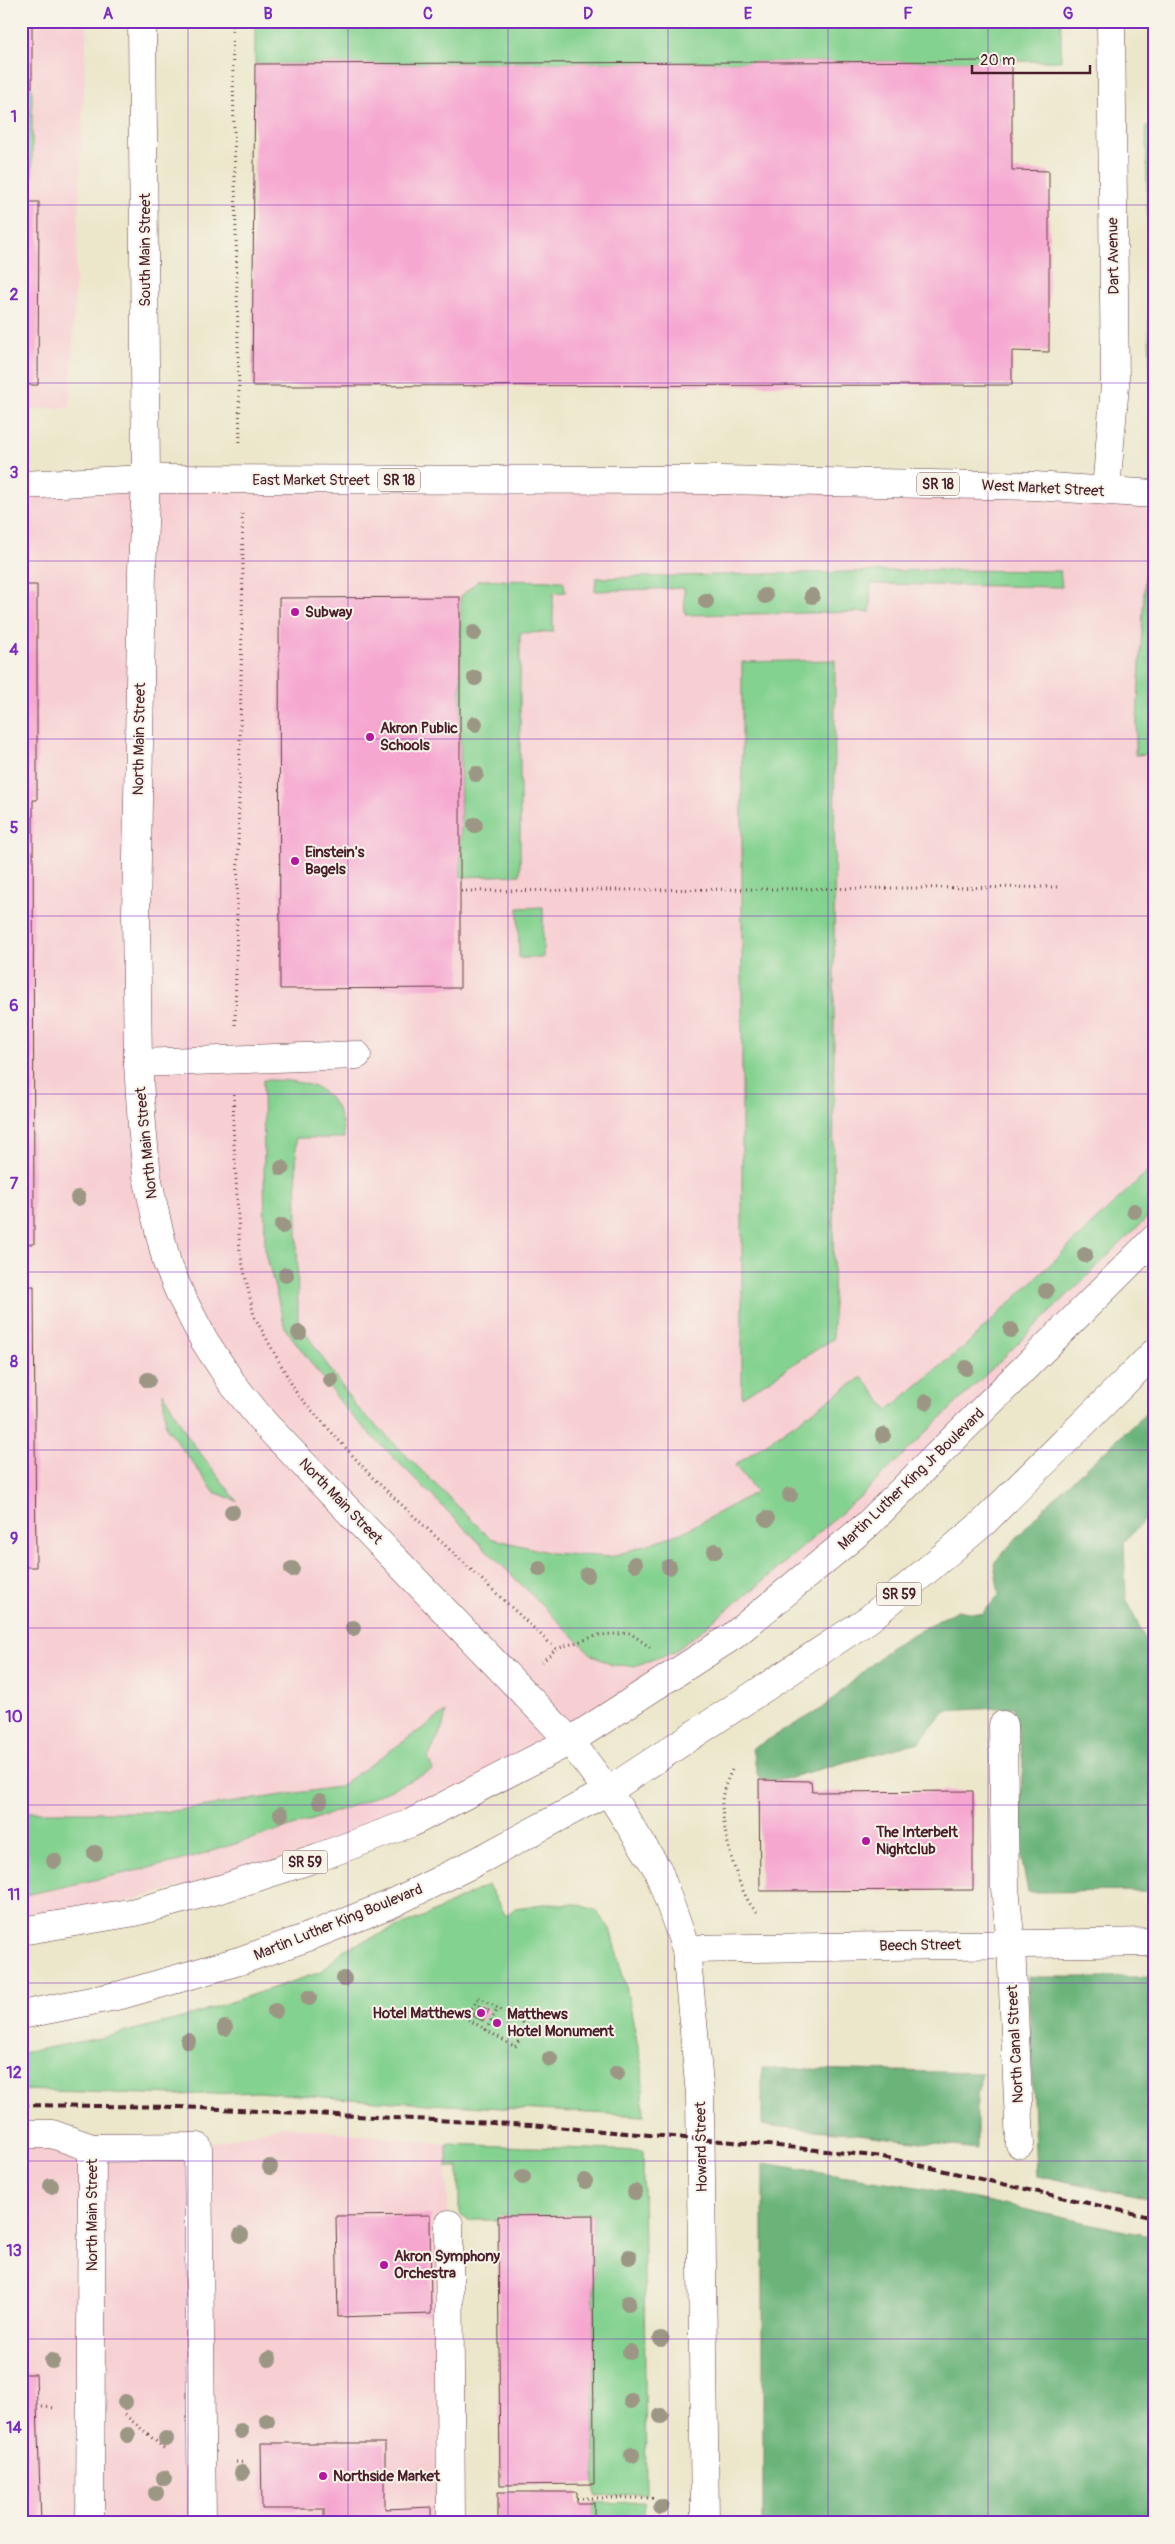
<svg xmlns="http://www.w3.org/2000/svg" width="1175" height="2544" font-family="Pangolin,sans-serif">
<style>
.built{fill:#f7cfd3}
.green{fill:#84d290;stroke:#67785e}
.forest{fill:#6bb47a;stroke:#5a6a52}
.building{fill:#f6a7d0}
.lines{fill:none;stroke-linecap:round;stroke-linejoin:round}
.minor-casing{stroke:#623d43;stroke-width:29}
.major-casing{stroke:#623d43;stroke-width:29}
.path{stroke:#623d43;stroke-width:3;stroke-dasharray:1 4;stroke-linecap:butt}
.minor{stroke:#fff;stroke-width:28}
.major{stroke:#fff;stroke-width:28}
.rail{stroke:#4a1f2b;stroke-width:4;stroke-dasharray:8 4;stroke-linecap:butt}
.tree{fill:#9c9784}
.grid{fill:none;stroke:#7b2cbf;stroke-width:1;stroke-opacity:0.55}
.poi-dot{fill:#b5179e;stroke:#f7f3e8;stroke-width:2}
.labels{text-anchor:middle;stroke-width:4;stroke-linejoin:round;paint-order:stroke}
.shield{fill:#f7f3e8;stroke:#7e5f64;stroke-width:1}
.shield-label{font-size:14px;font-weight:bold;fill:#4a1f2b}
.street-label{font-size:15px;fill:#4a1f2b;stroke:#f7f3e8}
.poi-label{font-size:15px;font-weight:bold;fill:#4a1f2b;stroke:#f7f3e8;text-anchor:start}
.neatline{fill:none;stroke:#7b2cbf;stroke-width:2}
.grid-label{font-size:16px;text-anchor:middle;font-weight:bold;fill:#7b2cbf}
</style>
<rect width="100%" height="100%" fill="#f7f3e8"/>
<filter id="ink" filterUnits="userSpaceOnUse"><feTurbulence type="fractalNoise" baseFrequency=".02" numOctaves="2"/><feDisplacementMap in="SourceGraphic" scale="10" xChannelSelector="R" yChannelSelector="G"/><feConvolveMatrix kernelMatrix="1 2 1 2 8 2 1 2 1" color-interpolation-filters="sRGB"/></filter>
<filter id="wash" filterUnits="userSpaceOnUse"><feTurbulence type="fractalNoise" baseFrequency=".0096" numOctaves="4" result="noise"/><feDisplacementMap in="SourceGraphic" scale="20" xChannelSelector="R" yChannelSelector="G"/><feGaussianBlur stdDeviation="1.12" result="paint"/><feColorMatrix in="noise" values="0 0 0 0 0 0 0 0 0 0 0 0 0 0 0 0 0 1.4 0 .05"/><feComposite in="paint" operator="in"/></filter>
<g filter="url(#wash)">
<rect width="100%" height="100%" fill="#ece7cb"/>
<g class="built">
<path d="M21,21H87L70,407L21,410Z"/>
<path d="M21,485L1154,494V1239L733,1636L411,1823L21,1931Z"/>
<path d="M282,2126L447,2144L451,2523H21V2134L198,2147Z"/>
</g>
<g class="green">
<path d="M255,21H1061V61L255,64Z"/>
<rect x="21" y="87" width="11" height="91"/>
<path d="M1154,125V388L1150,378L1146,126Z"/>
<path d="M933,570L1060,571L1062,587L871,584L870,612L685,615L684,588L595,591L596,578Z"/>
<path d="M1145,575L1154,577V754L1135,755Z"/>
<path d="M479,580L563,581L566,592L553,593V632L520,633V875L461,877L460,597Z"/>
<path d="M835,660L833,1339L742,1397V662Z"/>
<path d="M543,907V958H519L518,908Z"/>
<path d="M263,1080C309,1080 340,1086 344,1138H296L298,1322L354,1404L490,1538L551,1553L611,1557L683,1532L756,1492L735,1465L862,1377L888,1410L966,1345L1154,1165V1211L863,1494L766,1579L674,1652L634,1666L612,1665L592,1655L348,1412L285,1328L265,1249Z"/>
<path d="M163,1392L188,1437L237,1501L214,1492L166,1427Z"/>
<path d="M446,1712L443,1726L428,1758L433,1770L363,1802L306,1822L176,1862L21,1896V1812H166L338,1787Z"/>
<path d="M488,1885L506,1916L515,1908L543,1904H577L595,1910L610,1929L627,1991L642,2066L644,2116L377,2101L258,2092L177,2095L21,2090V2053L105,2037L182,2018L321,1972L343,1950L427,1915Z"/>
<path d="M447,2144L643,2151L646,2494L595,2496L593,2215L499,2216L498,2220H469L459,2213V2167H447Z"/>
<path d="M644,2502L645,2523H594V2503Z"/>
</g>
<g class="forest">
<path d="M1154,1406V1510L1124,1542L1126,1598L1154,1658V1891L1028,1892L1018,1841L1023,1761L1014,1707L945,1711L919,1742L769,1783L758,1776L752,1749L823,1708L892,1646L957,1610L982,1614L999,1595L994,1563L1049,1502Z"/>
<path d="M1028,1977H1154V2200L1036,2175Z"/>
<path d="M762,2068L983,2073L977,2095V2149L858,2134L762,2125Z"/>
<path d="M763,2163L924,2188L1154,2237V2523H763Z"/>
</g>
<g id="blocks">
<g class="building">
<rect x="21" y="21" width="11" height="66"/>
<path d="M1012,61V170L1049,171V352L1012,351V385L252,386L255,64Z"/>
<path d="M21,202H39L38,385H21Z"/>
<path d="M21,585H37V800H33L34,1244H21Z"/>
<path d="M460,597V988L280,989L279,598Z"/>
<path d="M21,1286H34L36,1567H21Z"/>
<path d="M759,1780L811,1781L812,1792L973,1791V1890L760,1891Z"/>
<path d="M479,2005L489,2010L483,2021L473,2016Z"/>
<path d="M430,2215L431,2314L338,2317L336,2216Z"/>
<path d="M593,2215L594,2484L500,2485L498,2216Z"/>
<path d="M21,2374H36L41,2523H21Z"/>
<path d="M261,2443H385V2509L431,2507V2523H324V2509H262Z"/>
<path d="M498,2492H577V2503H594V2523H498Z"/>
</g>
</g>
</g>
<g filter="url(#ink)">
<use href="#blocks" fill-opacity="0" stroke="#623d43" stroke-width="1"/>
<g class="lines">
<defs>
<g id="minor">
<path d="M138,1063L357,1055"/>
<path d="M1003,1725L1005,1888L1011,1944L1020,2144"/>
<path d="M686,1949L1154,1942"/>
<path d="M21,2134H52L92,2148L198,2147L202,2523"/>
<path d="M449,2224L451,2523"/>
<path d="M90,2523L92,2148"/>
</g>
<g id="major">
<path d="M142,21L146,479L142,570L136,916L138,1063L142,1126L147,1176L156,1218L167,1263L181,1296L204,1340L232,1383L265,1424L570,1741L608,1791L658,1870L686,1949L700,2094L705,2523"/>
<path d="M21,485L146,479L721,480L1035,486L1154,494"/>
<path d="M1106,490L1115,385L1111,21"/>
<path d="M21,1931L135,1912L224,1888L319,1857L411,1823L570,1741L733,1636L867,1525L1154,1239"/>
<path d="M21,2015L121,1995L239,1961L308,1937L393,1903L476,1862L608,1791L869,1619L983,1523L1154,1353"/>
</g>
</defs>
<use href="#minor" class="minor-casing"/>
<use href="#major" class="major-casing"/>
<g class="path">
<path d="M232,21L240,446"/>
<path d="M461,891L1058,887"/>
<path d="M235,1025L243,565L242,514"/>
<path d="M234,1094L233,1125L240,1252L254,1316L297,1394L372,1477L556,1649L541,1663"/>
<path d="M556,1649L599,1635L630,1633L651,1648"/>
<path d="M732,1770C727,1780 722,1791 722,1803C722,1828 738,1896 757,1912"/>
<path d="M479,1997L528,2026L515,2047L466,2018Z"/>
<path d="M486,2030L498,2008"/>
<path d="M42,2407L56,2408"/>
<path d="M125,2415L166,2450"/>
<path d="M236,2462L250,2463"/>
<path d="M577,2498H653"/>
</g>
<use href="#minor" class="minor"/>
<use href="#major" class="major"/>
<path class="rail" d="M21,2105L180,2107L531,2125L768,2145L883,2157L1154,2218"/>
</g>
<g class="tree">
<circle cx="765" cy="596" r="8"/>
<circle cx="812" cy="596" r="8"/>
<circle cx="706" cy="601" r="8"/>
<circle cx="474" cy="633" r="8"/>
<circle cx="475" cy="678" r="8"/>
<circle cx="475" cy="724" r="8"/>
<circle cx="476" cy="774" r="8"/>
<circle cx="475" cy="825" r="8"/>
<circle cx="282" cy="1168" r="8"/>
<circle cx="78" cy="1198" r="8"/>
<circle cx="1134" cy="1211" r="8"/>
<circle cx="282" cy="1226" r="8"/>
<circle cx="1085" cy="1255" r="8"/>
<circle cx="286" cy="1275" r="8"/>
<circle cx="1046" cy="1291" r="8"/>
<circle cx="1011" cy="1330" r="8"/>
<circle cx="299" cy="1333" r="8"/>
<circle cx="966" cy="1368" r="8"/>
<circle cx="148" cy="1380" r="8"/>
<circle cx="331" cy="1380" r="8"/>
<circle cx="926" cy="1402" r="8"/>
<circle cx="883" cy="1435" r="8"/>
<circle cx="790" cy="1495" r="8"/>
<circle cx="232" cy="1512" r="8"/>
<circle cx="767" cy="1519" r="8"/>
<circle cx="715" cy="1551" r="8"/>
<circle cx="635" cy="1564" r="8"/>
<circle cx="669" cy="1567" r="8"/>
<circle cx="292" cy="1569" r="8"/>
<circle cx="540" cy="1569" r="8"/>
<circle cx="587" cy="1575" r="8"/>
<circle cx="353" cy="1628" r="8"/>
<circle cx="320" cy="1801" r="8"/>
<circle cx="281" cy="1814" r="8"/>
<circle cx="95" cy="1853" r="8"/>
<circle cx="54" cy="1861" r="8"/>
<circle cx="344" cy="1979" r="8"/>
<circle cx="309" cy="1998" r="8"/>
<circle cx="275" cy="2011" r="8"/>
<circle cx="225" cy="2028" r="8"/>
<circle cx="188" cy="2041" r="8"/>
<circle cx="550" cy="2059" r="8"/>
<circle cx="617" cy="2073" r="8"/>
<circle cx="270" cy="2167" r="8"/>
<circle cx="523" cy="2177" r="8"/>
<circle cx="585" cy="2181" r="8"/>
<circle cx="51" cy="2186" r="8"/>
<circle cx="635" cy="2192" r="8"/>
<circle cx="241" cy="2235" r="8"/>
<circle cx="629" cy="2257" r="8"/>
<circle cx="628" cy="2303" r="8"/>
<circle cx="661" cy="2339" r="8"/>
<circle cx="630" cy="2352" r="8"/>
<circle cx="269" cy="2359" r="8"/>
<circle cx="52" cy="2361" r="8"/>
<circle cx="631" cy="2401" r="8"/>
<circle cx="125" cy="2402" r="8"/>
<circle cx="661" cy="2416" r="8"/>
<circle cx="267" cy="2421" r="8"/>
<circle cx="241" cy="2431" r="8"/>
<circle cx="128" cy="2435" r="8"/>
<circle cx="166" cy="2439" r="8"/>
<circle cx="632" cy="2455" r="8"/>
<circle cx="242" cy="2473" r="8"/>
<circle cx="164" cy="2478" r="8"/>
<circle cx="156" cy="2493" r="8"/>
<circle cx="661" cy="2507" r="8"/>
</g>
</g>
<path class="grid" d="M188,21V2523M348,21V2523M508,21V2523M668,21V2523M828,21V2523M988,21V2523M21,205H1154M21,383H1154M21,561H1154M21,739H1154M21,916H1154M21,1094H1154M21,1272H1154M21,1450H1154M21,1628H1154M21,1805H1154M21,1983H1154M21,2161H1154M21,2339H1154"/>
<g class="poi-dot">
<circle cx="295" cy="612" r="5"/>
<circle cx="370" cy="737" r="5"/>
<circle cx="295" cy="861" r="5"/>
<circle cx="866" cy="1841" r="5"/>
<circle cx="481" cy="2013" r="5"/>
<circle cx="497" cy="2023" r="5"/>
<circle cx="384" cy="2265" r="5"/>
<circle cx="323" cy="2476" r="5"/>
</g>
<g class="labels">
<g class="shield">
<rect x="378" y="468.5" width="42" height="23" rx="4"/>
<rect x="917" y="472.5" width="42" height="23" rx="4"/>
<rect x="876.5" y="1582.5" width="45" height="23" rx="4"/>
<rect x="282.5" y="1850.5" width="45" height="23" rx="4"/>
</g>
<g class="shield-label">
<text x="399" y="485">SR 18</text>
<text x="938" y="489">SR 18</text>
<text x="899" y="1599">SR 59</text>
<text x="305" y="1867">SR 59</text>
</g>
<g class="street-label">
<text transform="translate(145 250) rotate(-90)" y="5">South Main Street</text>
<text transform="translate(1113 256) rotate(-91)" y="5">Dart Avenue</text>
<text x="311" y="485">East Market Street</text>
<text transform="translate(1043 488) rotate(3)" y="5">West Market Street</text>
<text transform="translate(139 739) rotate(-89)" y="5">North Main Street</text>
<text transform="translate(146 1143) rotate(-96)" y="5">North Main Street</text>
<text transform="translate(911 1479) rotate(-44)" y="5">Martin Luther King Jr Boulevard</text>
<text transform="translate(341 1501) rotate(46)" y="5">North Main Street</text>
<text transform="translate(338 1922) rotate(-22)" y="5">Martin Luther King Boulevard</text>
<text transform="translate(920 1945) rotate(-1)" y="5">Beech Street</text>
<text transform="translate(1015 2044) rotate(-93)" y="5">North Canal Street</text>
<text transform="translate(701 2147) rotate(-91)" y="5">Howard Street</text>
<text transform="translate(92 2215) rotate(-90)" y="5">North Main Street</text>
</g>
<g class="poi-label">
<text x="305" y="617">Subway</text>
<text x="380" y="733">Akron Public<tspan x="380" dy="17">Schools</tspan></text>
<text x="305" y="857">Einstein's<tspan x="305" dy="17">Bagels</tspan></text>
<text x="876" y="1837">The Interbelt<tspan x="876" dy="17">Nightclub</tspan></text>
<text x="471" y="2018" text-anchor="end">Hotel Matthews</text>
<text x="507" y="2019">Matthews<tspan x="507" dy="17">Hotel Monument</tspan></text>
<text x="394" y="2261">Akron Symphony<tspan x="394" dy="17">Orchestra</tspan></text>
<text x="333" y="2481">Northside Market</text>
</g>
</g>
<rect width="1175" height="2544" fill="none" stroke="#f7f3e8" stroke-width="55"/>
<path d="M972 65v8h118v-8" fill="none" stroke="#4a1f2b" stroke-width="2.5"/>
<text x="980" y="65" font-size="15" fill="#4a1f2b" stroke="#f7f3e8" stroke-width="4" paint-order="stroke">20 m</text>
<rect x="28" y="28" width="1120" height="2488" class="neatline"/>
<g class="grid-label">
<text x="108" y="19">A</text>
<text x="268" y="19">B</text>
<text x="428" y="19">C</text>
<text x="588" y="19">D</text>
<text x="748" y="19">E</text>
<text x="908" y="19">F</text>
<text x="1068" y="19">G</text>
<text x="14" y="122">1</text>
<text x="14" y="300">2</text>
<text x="14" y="478">3</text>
<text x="14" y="655">4</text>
<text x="14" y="833">5</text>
<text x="14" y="1011">6</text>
<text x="14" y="1189">7</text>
<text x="14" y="1367">8</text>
<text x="14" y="1544">9</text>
<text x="14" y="1722">10</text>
<text x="14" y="1900">11</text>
<text x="14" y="2078">12</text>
<text x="14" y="2256">13</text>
<text x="14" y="2433">14</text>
</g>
</svg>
